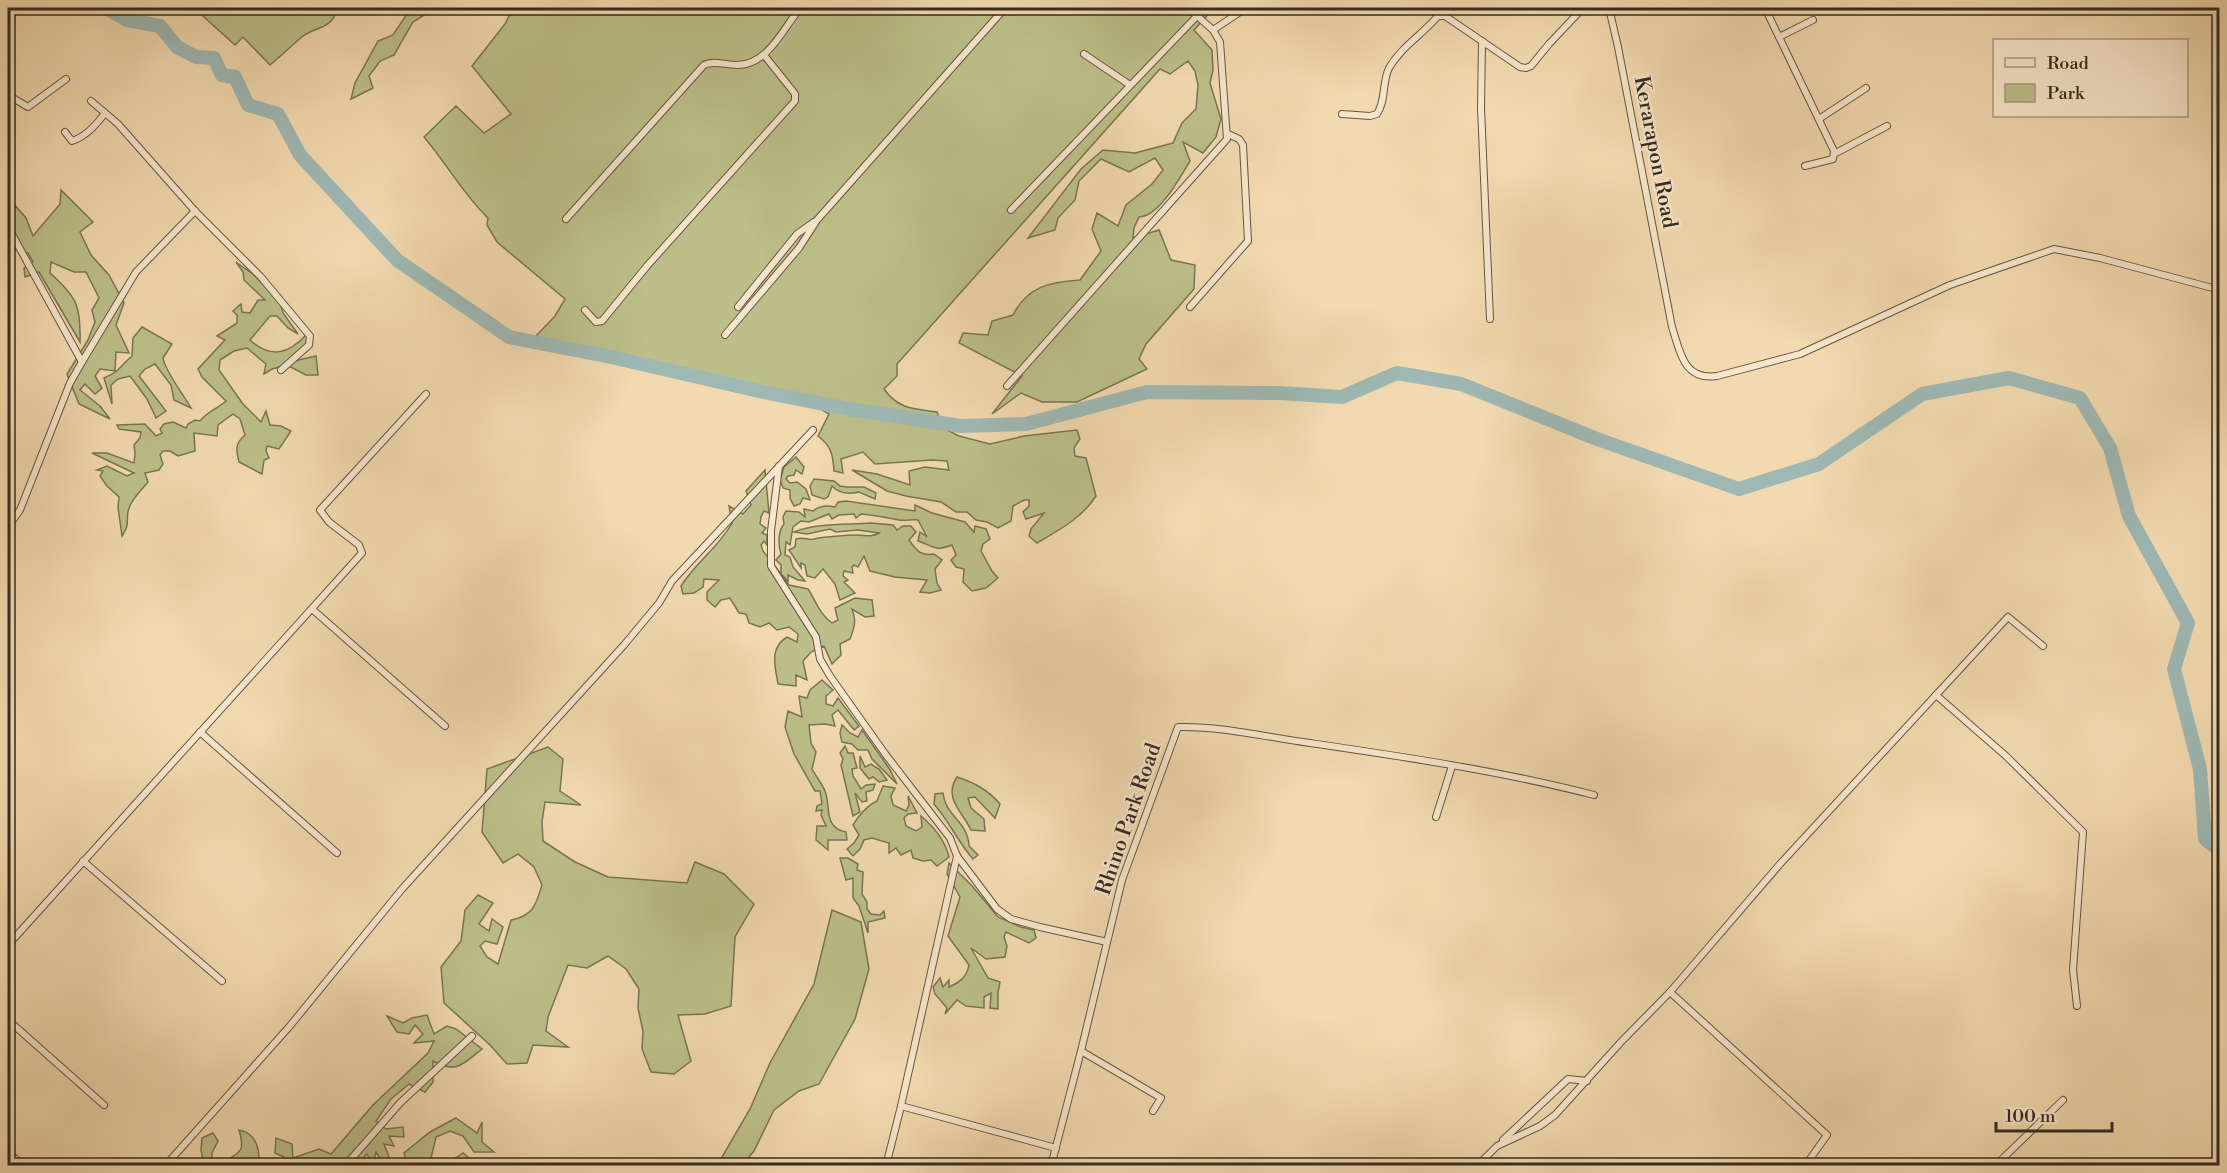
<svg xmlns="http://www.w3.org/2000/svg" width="2227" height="1173" font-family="'Libre Bodoni',serif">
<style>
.green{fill:#bcbf89;stroke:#787555;stroke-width:1.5}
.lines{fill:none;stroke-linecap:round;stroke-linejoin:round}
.river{stroke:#9eb8b4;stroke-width:14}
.minor-casing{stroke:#645644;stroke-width:8}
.minor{stroke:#f7e6cb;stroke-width:6}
.labels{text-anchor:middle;stroke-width:4.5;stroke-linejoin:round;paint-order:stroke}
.street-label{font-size:21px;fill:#352b21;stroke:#f7e6cb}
</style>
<rect width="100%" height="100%" fill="#f2d9af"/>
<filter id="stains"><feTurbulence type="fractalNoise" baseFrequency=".00333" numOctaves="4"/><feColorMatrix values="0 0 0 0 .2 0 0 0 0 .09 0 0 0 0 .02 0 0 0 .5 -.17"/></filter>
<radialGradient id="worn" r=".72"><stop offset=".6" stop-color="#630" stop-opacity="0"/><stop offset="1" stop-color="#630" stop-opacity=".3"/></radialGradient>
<g class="green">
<path d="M194,8H343L336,12C331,29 315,27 303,36C292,45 281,56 270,65L243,37L235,45Z"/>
<path d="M411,8H429L426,14L413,22L394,55L380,61L369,76L373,88L351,99L355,83L378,41L393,35Z"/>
<path d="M513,8H1214L1194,30L1212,50L1213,70L1210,83L1221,119L1216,137L1203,153L1183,142L1190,161C1180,177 1160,216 1139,217L1134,228L1133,238L1159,230L1171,260L1195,265L1194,289L1146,344L1139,359L1147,369L1077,402H1042L1021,393L992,414L1022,376L959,343L963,333L988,335L992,321L1013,315C1028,286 1050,282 1080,280L1101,251L1092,229L1097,213L1118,226L1126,205L1152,184L1163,170L1155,158L1129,172L1101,159L1079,181L1075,200L1058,218L1055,230L1028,238L1081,169L1103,150L1135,153L1173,143L1182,123L1196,109L1198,85L1195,71L1188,61L1170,74L1160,69L897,364V376L884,389C898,409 914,409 937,412L943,428L959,436L990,444L1024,436L1077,430L1080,439L1074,448L1075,456L1086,458L1096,496C1082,518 1059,530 1037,543L1029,536L1031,529L1044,513L1026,519L1023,512L1029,506V500H1024L1013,506L1011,521L998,528L987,522L976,520L967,512H956L941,502L906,496L887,491L852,470L877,474L910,485L909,471L925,467L949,470L947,461L932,460L875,464L863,452L841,459L843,473L834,471C833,454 831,446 818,436L829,414L822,410L831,403L533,339L555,316L565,299L497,242L487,225L488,218C463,194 447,164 424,137L456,106L484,133L511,114L472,66L505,24Z"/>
<path d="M61,190L93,222L80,232L91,255L109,275L124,303L116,325L129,353L116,352L115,371L100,369L95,376L102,388L95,394L85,384L80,390L100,406L110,419L79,404L67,374L88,340L95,322L92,310L99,298L86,272H74L51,262L50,273C77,297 81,306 80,342L39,272L25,277L24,268L33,262L28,253L16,250L17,238L8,232V200L11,201L26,218L33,236L60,204Z"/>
<path d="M236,262L254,275L280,302L283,313L298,334L288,328L277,316H270L250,340C271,359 289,354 307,334V348L290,362L316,356L318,375H306L287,365L272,369L264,374L266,364L247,348L234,351L220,360L219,370L243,404L261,422L266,411L270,425L281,426L291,431L279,449L267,446L266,451L269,458L264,460L262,474L239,462C236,450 235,443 245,435L240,419L233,414L218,425L217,436L194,433L195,451L178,456L170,451H163L160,455L163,464L159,470L145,473L148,482C142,490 130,500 128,512C126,524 130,523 122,536L118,507L119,497L107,486L100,476L103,471L97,470L107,466L127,476L134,473L92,453H107L134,463L135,454L134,445L140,438L141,432L119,429L117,425L145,424L156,436L162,433L160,429L164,424L173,422L186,428L188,424L195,420L200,421C207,412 217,409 226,401L202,377L198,369L225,340L217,336L237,323V315L233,311L241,304L242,312L250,313L258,300H265L244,280L243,272Z"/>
<path d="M142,327L172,344L163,358C165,371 183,394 191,408L174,400L171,385L155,364L145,369L139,376L166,411L156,418L147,399L130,376L118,379L111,385L112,404L104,378C121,371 119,367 132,356L133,338Z"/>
<path d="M796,457L804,467L802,474L796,470L794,475L788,476L786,479L790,483L797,482L806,489L810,500L803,498L800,504L794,506L790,498V490L783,488L780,480L784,467Z"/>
<path d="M765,470L769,513L764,511L761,517L760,524L766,528L762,533L767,535V545L764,541L761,545L763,551L781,574V565L776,560L781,554C778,545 778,531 784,524L783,517L786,511L799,512L805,517L804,509L813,511C820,505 827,505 835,507L838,502L846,501L915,511V505L932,513L965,522L974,532L975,526L986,529L990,539L983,544L981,551L992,571L998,578L986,588L972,591L963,582L964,569L956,567L951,560L956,555L952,545C934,552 934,546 918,541L920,532L927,537L918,520C912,519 905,521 899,520C887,518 874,515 861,514L856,518L854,514L839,515L832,519L829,514L809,522L801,521L793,527L790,545L786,542L785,555L790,557L793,567L805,581L798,580L788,575V581L781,574L789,585L808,589C816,601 820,615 832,623L838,620L835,608L855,598L872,600L874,616L865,617L852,609C857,621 854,628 850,639L840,644L841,655L832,664L824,646L811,652L803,661L807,680L796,675V686L778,684C775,666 769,648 787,637L797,642L798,634L789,627L777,630L769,623L760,627L749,623L746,614L739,613L730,598L721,600L715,607L707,600V592L719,580L704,579L703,587L694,593L683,594L681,586C695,563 719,547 732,523L729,506L743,514L751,505L746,491Z"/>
<path d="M814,479L834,481L840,486L847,487H864L876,493L875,499L859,492C848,495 839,493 832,486L828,497L824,499L812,495L810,486Z"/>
<path d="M871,523L893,525L897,530L903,526H911L916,532L909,540C917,551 920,556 934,554L942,560L935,569L937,583L941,590L930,593L920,592L927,580L895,577L870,571L864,556L858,567L854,565L852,567L853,573L844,571L843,576L848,580L844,582L855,593L840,600L835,584L823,569L815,578L807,576L805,565L801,563V568L789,550L795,547L796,539C803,536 808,541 814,539C822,537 848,535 857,535C866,535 870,538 879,533L858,530L836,532L830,529L807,534L794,532C816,523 848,525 871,523Z"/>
<path d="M822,680L833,690L826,696V704L833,706L838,698L859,726L854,730L838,710L832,715L835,726L825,724L809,725L811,743L816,752L812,769C816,776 822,784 825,791C831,806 823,828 846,832L847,840H828V850L816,840L817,826H826L821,815L822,810L816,811L817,806L822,804L820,791H815L794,754L785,727L788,711L802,717L799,696L807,698L810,690Z"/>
<path d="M842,725L850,733L858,737L862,730L889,768L897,784L872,759L868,750H858L852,744L842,742L840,733Z"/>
<path d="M845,746L848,753H853L857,768L852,769L853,776L861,789L866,785L875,784L873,790L866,792L867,801L862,802L855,793L860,812L853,816L841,765L843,759L840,753Z"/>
<path d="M548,747L563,759L560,791L581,805L545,802L542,822L543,841L575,862L608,877L687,883L695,862L724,874L754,904L735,937L731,1006L705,1014L678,1015L691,1061L674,1074L651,1072L642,1049L643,1031L638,1008L639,989L626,969L608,956L587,968L568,965L548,1017L546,1031L568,1047L533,1045L527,1063L507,1064L490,1045L444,1003L441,967L461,941L465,910L478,895L493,903L479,924L489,931L492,919L503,927L497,944L485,941L480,946L487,957L498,964L511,920C533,916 536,905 542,885L534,867L518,854L503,863L482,832L487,769Z"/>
<path d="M860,756L865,767L871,764L879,769L887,780L879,782L873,777L869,779L860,768Z"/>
<path d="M957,777C975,783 988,790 1000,804L995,818L975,797L968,798L971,808L984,819L985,831L971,830C962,811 943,798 957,777Z"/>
<path d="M883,786L895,788L891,796L893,805L906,811L909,805L908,796L917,813L908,814L904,818L906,826L916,831L922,827L921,816C934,827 945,840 949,857L937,866L931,860L923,861L913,858L911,850L901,855L896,848L889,853V843L872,838L864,840L860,849L853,856L847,849L854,843L859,835L853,825C858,816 868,805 877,801Z"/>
<path d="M943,793C945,816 968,821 969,846L978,855L973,859C958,842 949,821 934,804L935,794Z"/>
<path d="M840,858H848L858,864L857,870L863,872L862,894L867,902V909L871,914L880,915L884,911L885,918L868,922V933L859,906L853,898V878L846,880Z"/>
<path d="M949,863L973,887L998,917L1021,927L1034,930L1036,938L1029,943L1006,932L1004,937L1007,946L1005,957L986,959L971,948L988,978L1000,982L998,992V1009L990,1008L991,993L984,997V1008L966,1006L957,1000L945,1014L947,1008L935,994L933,987L940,978L943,987L949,980V987C960,982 967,977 969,965L948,936L960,897L947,874Z"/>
<path d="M832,910L861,922L869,969L855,1019L819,1084L799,1091L774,1110L754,1151L742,1165H719L722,1157L750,1109L770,1063L814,984Z"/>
<path d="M427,1015L434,1034L447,1026L456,1029L482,1049C463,1064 457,1074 433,1061V1082L425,1092L409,1084L391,1099L376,1121L386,1129L403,1127L404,1137L389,1136L394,1146L384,1144L392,1165H382L381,1160L376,1152L373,1165L367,1154L357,1165H285L284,1157L275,1153L276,1138L292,1144L293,1158L319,1149L331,1154L373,1105L428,1053L434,1041L414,1043L423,1034L415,1025L409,1034L397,1032L387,1016L403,1023L412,1018Z"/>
<path d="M456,1118L477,1133L482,1122V1142L494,1152H474L463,1136L450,1131L436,1137L431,1158C445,1164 452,1161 463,1153L473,1161L465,1165H407L404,1153L430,1132Z"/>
<path d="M239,1130C256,1133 261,1150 258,1165H204L201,1150L202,1138L213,1133L218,1141L212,1153V1161L223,1164C239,1150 246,1155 239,1130Z"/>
</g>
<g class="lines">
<path class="river" d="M106,8L127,20L160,26L177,47L196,57L214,58L222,75L235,77L248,105L278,114L300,155L397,260L509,337L611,357L768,393L849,409L961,426L1026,424L1147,392L1280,393L1342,397L1397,373L1461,384L1597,439L1739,489L1819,464L1922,394L2009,378L2080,398L2110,448L2129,516L2188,623L2174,669L2200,769L2205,839L2220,850"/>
<defs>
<g id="minor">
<path d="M1430,8L1438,16"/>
<path d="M1609,8L1618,47L1672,327C1680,351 1683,381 1717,376L1800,354L1950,285L2054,249L2100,258L2220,290"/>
<path d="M1765,8L1834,151L1833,159L1805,166"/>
<path d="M1213,30L1246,8"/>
<path d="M1779,37L1813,20"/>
<path d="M1482,41L1481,108L1490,319"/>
<path d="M1084,54L1130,85"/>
<path d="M8,95L28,107L66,79"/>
<path d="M91,101L118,124L195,211L261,277L310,336L309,345L281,370"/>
<path d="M1342,114L1370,116L1377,114C1386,101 1382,82 1389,68C1401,47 1423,34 1438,16H1445L1520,67L1526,68L1531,66L1549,44L1583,8"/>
<path d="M1819,119L1866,88"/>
<path d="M65,132L72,141C85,137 97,124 105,113"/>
<path d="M1834,154L1887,126"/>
<path d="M1011,210L1197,16"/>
<path d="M566,219L704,65C713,60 726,65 737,65C768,65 783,29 800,8"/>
<path d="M8,227L82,362"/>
<path d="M738,307L797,234L814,222"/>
<path d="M1190,307L1248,241L1243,145L1239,139L1228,134"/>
<path d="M585,310L596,322L602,321L647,266L795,101V94L792,90L764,55"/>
<path d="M725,335L799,248L817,220L1005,8"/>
<path d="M1007,386L1227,139L1220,42L1213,30L1188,8"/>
<path d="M779,466L771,531V566L816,637L820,659L830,676L886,755L950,838L957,856L997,909L1011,919L1040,927L1107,942"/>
<path d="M8,527L20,510L70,383L82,362L136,272L195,211"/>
<path d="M312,609L445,726"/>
<path d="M1936,695L2006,756L2083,832L2073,970L2077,1006"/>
<path d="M200,732L337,853"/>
<path d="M1436,817L1452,766"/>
<path d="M83,861L222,981"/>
<path d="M8,945L362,553L359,545L329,522L320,510L426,394"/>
<path d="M1670,992L1827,1135L1805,1166"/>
<path d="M8,1020L104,1105"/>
<path d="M1081,1051L1161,1098L1153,1111"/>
<path d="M901,1106L957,856"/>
<path d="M1503,1140L1568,1079L1587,1081"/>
<path d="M8,1152L23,1166"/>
<path d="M165,1166L289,1027L402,889L624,645L659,603L672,581L813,430"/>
<path d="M345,1166L400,1103L472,1036"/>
<path d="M886,1166L901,1106L1056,1148"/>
<path d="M1051,1166L1081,1051L1122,880L1178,727C1222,726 1266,737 1310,743C1405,757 1501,771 1594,795"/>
<path d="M1477,1166L1497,1146L1540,1126L1555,1115L1621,1042L1670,992L1780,864L2008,617L2043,646"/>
<path d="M1995,1166L2063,1100"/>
<path d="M2196,1166L2197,1164"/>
</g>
</defs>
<use href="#minor" class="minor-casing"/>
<use href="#minor" class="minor"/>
</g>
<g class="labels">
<g class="street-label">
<text transform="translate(1656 152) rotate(79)" y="7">Kerarapon Road</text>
<text transform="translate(1128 819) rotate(-71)" y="7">Rhino Park Road</text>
</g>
</g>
<rect width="2227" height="1173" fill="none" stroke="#f2d9af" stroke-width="30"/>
<rect x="9" y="9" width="2209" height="1155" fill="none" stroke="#352b21" stroke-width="3"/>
<rect x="15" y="15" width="2197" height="1143" fill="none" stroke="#352b21" stroke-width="1.5"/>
<rect x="1993" y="39" width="195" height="78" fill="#f7e6cb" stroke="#a99b87" stroke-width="1.5"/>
<rect x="2005" y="58" width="30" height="9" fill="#f7e6cb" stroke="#a99b87" stroke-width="1.5"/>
<text x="2047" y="69" font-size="18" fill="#352b21">Road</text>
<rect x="2005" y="84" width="30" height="18" fill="#bcbf89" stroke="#a99b87" stroke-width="1.5"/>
<text x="2047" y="99" font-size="18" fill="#352b21">Park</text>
<path d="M1996 1122v9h116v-9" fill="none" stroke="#352b21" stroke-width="3"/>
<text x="2005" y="1122" font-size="18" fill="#352b21" stroke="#f7e6cb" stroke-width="4.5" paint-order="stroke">100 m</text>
<rect width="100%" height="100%" filter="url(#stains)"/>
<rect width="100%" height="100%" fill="url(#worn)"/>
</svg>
